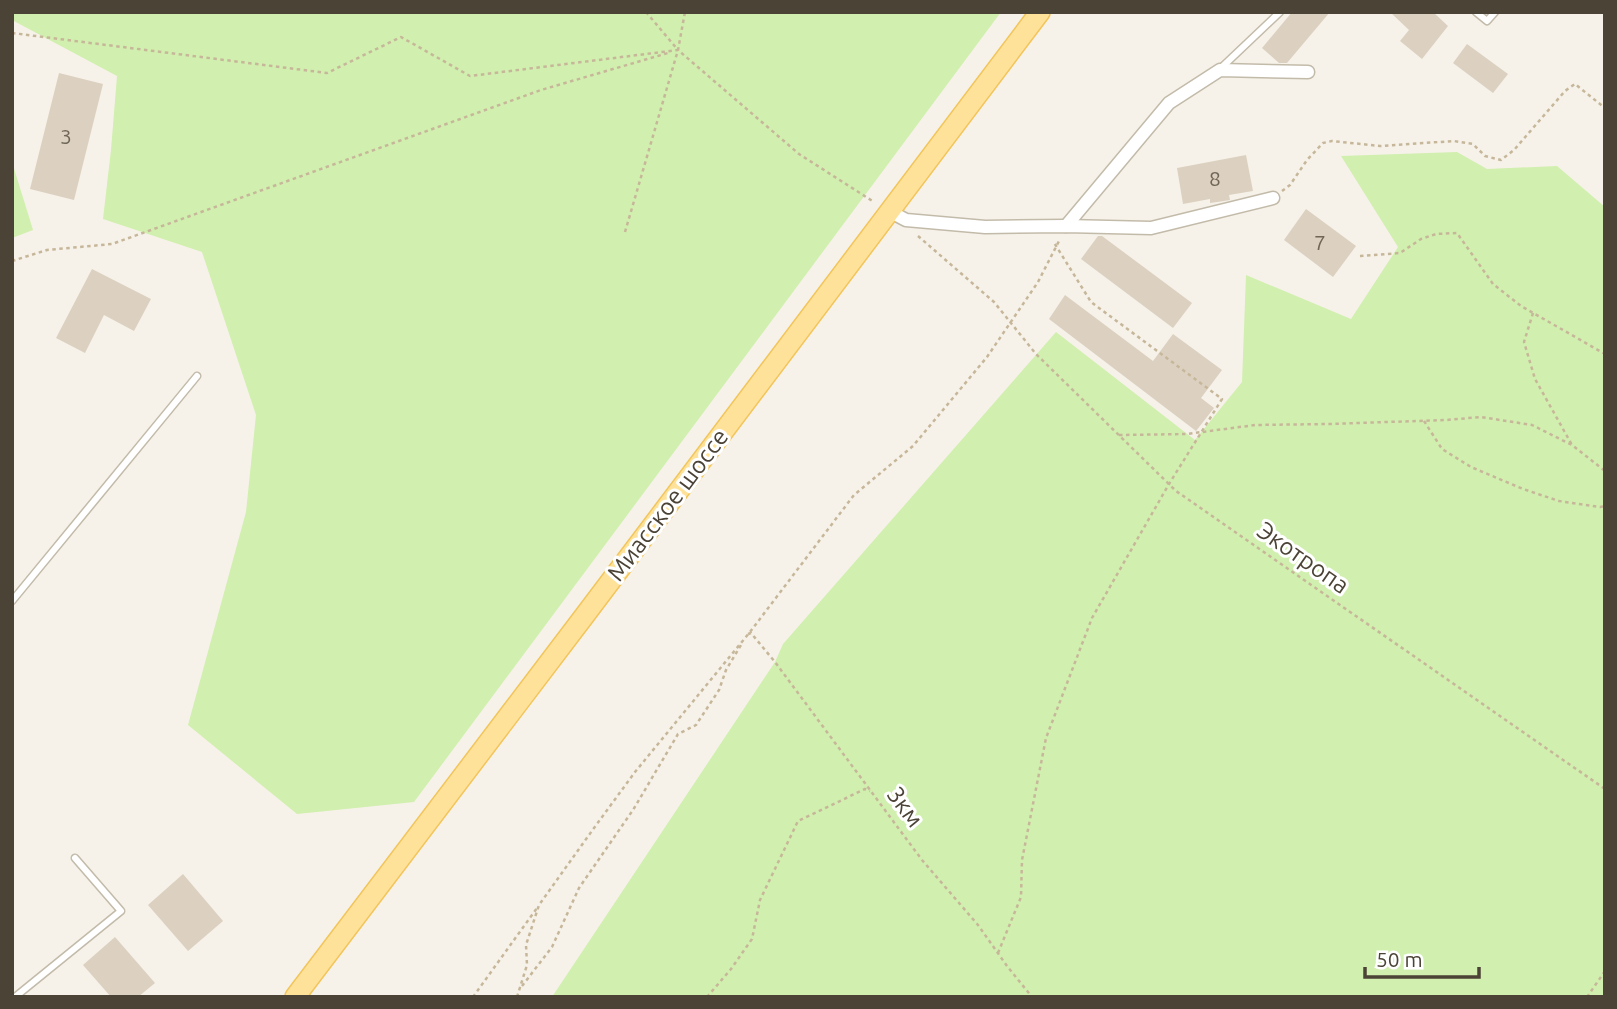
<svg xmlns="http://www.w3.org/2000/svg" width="1617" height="1009" font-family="Ubuntu,sans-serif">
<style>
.green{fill:#d1efae}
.building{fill:#dcd1c0}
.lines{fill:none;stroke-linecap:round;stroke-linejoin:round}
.service-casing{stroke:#c3bbaa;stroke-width:9}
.minor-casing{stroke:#c3bbaa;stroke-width:15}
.primary-casing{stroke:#f2c55c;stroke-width:22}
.path{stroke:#c7b79a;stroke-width:2.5;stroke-dasharray:3.5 3.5;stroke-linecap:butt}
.service{stroke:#fff;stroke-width:6}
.minor{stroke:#fff;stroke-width:12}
.primary{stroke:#ffe299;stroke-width:19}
.labels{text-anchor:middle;stroke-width:6;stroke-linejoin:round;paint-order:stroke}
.number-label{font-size:21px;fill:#6f6658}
.street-label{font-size:24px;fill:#4b4336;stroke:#fff}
</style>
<rect width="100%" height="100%" fill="#f6f2e9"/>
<g class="green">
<path d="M12,12H1001L414,802L297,814L188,725L246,512L256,415L202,252L103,219L111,150L117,76L12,20Z"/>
<path d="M1457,152L1487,169L1557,166L1605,207V997H552L775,662L783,644L1056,332L1195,440L1242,382L1246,275L1351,319L1398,247L1341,156Z"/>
<path d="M12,162L33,230L12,238Z"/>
</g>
<g class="building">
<path d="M1292,12H1330L1287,63H1279L1262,48Z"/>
<path d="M1390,12H1433L1448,26L1422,59L1400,41L1409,30Z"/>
<path d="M1467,44L1508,74L1493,93L1453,63Z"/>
<path d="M59,73L103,84L74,200L30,189Z"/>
<path d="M1246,155L1253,191L1229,195L1230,200L1224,201L1210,203V199L1183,204L1177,168Z"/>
<path d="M1306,209L1356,246L1333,277L1284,240Z"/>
<path d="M1098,236H1102L1192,303L1173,328L1081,259Z"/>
<path d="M92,269L151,299L134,331L104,315L85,353L56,338Z"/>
<path d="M1065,295L1153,361L1173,334L1222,370L1201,398L1214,408L1196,431L1049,319Z"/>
<path d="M183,874L223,921L188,951L148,905Z"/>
<path d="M115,937L155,983L138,997H111L83,965Z"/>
</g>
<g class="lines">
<defs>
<g id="service">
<path d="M1476,12L1487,21L1495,12"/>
<path d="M1221,68L1280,12"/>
<path d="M12,601L197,376"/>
<path d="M15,997L121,911L75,858"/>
</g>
<g id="minor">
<path d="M889,211L906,220L985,227L1066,226L1151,228L1273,198"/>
<path d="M1066,226L1169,103L1220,70L1308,72"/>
</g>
<path id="primary" d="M295,997L585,615L1040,12"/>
</defs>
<use href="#service" class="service-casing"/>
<use href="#minor" class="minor-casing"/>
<use href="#primary" class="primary-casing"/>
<g class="path">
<path d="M646,12L678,50"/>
<path d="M12,33L327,73L401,37L470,76L678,50L799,154L874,202"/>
<path d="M1282,191L1290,185L1307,160L1323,143L1332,141L1380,146L1454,141L1473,144L1485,156L1501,160L1514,150L1565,91L1575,84L1605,108"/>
<path d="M625,232L678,50L685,12"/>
<path d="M918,236L994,302L1036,354L1176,491L1605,789"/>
<path d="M1360,256L1400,253L1421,239L1436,234L1457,233L1493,284L1521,306L1605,354"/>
<path d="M12,261L47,250L112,244L541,90L668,53"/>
<path d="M1533,313L1524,342L1535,379L1572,445"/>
<path d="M1424,421L1442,449L1471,467L1523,489L1559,501L1600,507L1605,506"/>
<path d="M1119,435L1187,434L1255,425L1329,424L1446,420L1481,417L1532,425L1572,445L1605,471"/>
<path d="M748,634L751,633L775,662L922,860L978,925L1007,966L1032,997"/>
<path d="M998,953L1021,897L1022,860L1046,738L1092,618L1169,484L1222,399L1091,302L1053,241"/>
<path d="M522,986L552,947L579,888L633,810L678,734L696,725L719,690L726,670L741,645"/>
<path d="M473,997L537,908"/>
<path d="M517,997L527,965L526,945L539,905L594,828L635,772L750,632L854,495L913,446L987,357L1038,282L1059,241"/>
<path d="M707,997L731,969L752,939L760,900L798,821L865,789L870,791"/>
<path d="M1587,997L1605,971"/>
</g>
<use href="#service" class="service"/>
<use href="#minor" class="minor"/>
<use href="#primary" class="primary"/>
</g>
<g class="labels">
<g class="number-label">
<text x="66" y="144">3</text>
<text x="1215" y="186">8</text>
<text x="1320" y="250">7</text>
</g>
<g class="street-label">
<text transform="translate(668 505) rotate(-53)" y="8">Миасское шоссе</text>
<text transform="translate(1303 558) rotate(35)" y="8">Экотропа</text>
<text transform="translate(905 807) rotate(54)" y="8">3км</text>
</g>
</g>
<rect width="1617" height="1009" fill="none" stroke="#4b4336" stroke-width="28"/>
<path d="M1365 967v10h114v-10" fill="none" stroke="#4b4336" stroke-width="3.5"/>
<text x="1376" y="967" font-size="21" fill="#4b4336" stroke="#ffffff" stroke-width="5" paint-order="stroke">50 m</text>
</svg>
